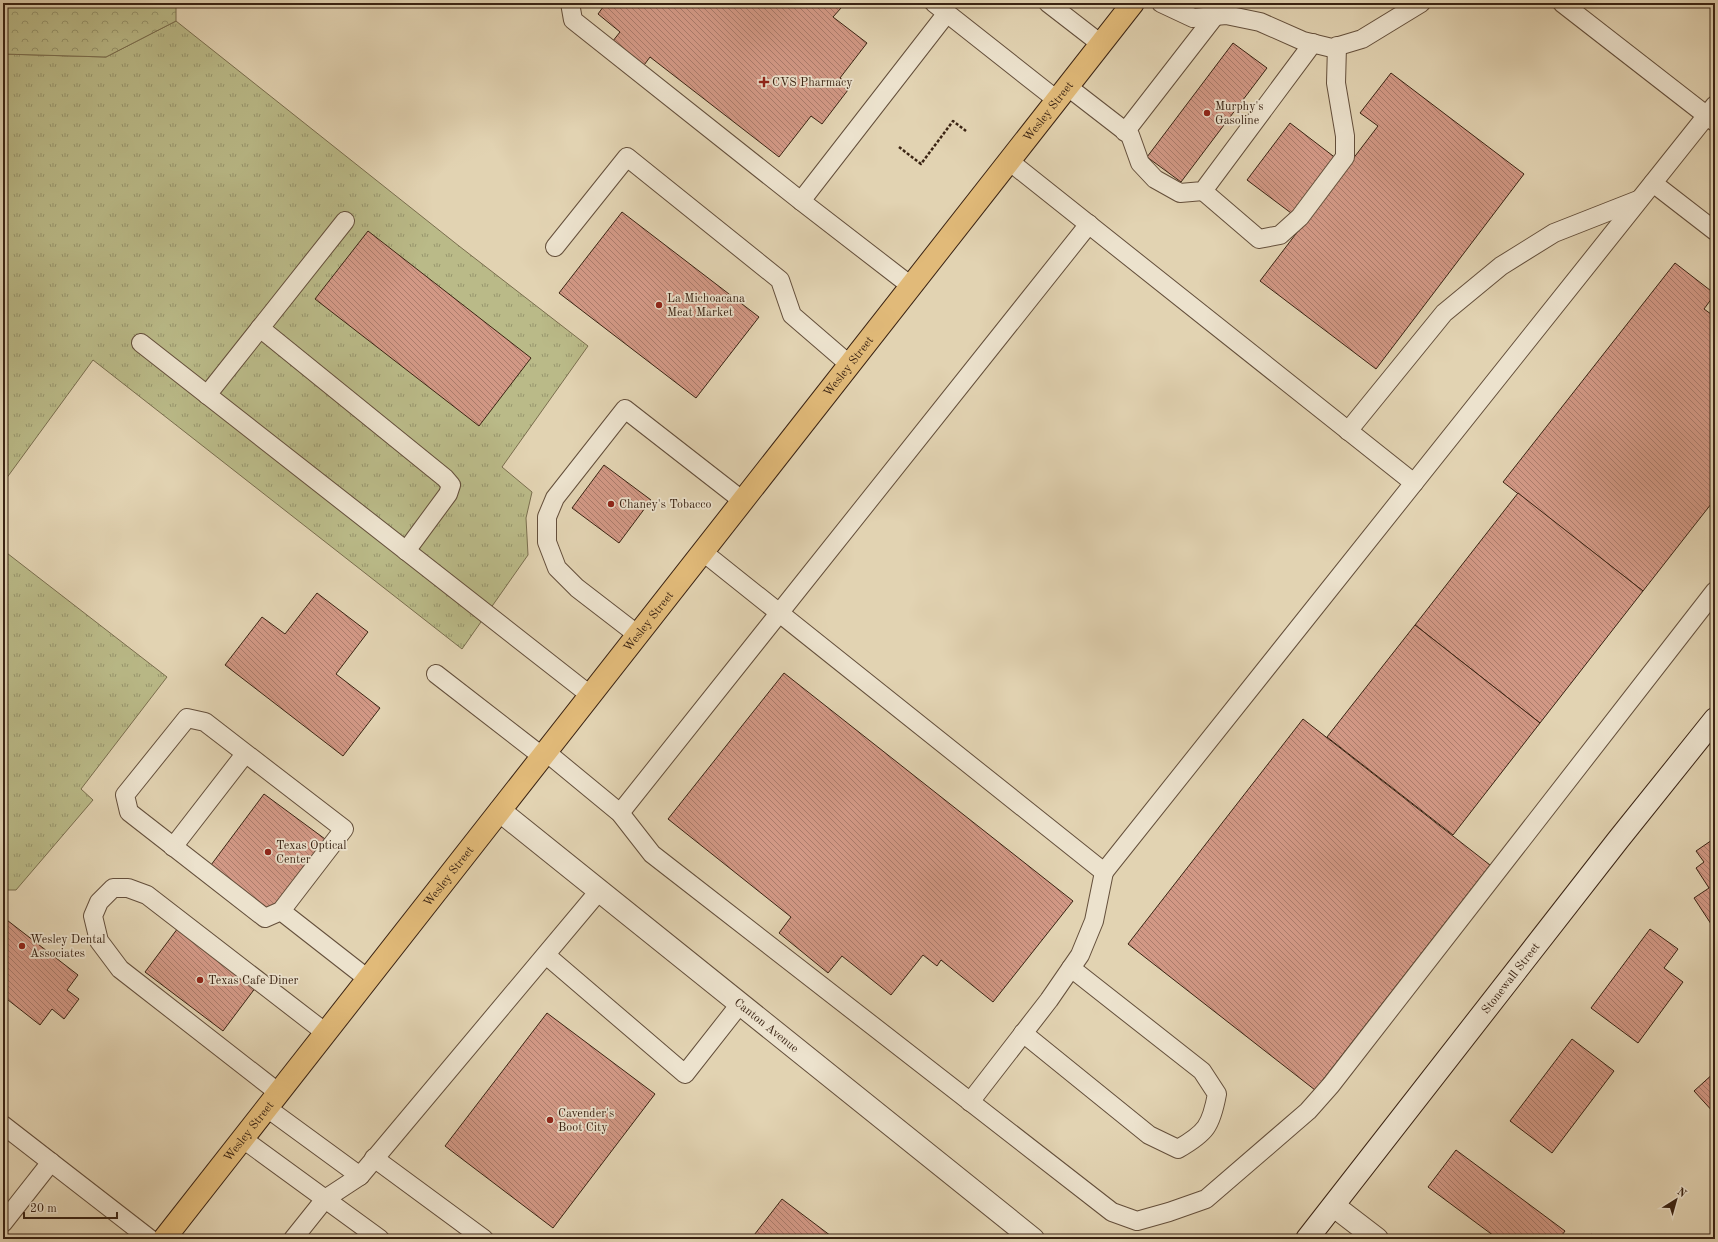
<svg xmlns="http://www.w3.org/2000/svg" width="1718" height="1242" font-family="'Old Standard TT',serif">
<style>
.grass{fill:url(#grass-tufts);stroke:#7a6e4e}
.forest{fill:url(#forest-crowns);stroke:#7a6e4e}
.building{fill:url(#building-back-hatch);stroke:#3a2313}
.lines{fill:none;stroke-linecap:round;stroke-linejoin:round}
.lane-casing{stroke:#644f3b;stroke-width:20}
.street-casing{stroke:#644f3b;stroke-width:24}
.secondary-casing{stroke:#3a2313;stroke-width:24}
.primary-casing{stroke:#3a2313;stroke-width:24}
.path{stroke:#3a2313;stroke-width:2.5;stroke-dasharray:3 2;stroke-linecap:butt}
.lane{stroke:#ece2cd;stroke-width:18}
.street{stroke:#ece2cd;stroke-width:22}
.secondary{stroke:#ece2cd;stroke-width:22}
.primary{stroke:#e1ba79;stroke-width:22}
.poi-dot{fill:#8f2418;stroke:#ece2cd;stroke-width:1.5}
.labels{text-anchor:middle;stroke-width:3.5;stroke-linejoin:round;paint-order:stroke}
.poi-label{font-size:12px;fill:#3a2313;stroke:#ece2cd;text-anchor:start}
.street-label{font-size:12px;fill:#3a2313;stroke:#ece2cd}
</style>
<defs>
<pattern id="grass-tufts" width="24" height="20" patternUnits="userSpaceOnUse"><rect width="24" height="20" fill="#baba88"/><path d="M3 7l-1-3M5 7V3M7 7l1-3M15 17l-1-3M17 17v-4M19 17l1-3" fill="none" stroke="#98976e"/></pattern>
<pattern id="forest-crowns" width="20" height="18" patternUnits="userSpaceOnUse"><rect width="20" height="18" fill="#baba88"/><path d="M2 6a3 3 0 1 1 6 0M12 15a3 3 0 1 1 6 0" fill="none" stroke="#98976e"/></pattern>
<pattern id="building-back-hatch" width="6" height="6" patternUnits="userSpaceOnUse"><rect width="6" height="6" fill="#d29885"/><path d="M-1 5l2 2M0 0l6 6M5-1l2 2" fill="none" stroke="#ab7c6c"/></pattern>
</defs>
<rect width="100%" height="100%" fill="#e2d3b2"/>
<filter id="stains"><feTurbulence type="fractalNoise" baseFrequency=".005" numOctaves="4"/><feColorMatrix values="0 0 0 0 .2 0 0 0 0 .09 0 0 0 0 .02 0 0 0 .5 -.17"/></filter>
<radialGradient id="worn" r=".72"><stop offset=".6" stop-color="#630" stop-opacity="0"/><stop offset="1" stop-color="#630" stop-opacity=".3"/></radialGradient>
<g class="grass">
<path d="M176,21L459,246L588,346L502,467L532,492L526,518L528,555L462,649L93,360L3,483V54L106,57Z"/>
<path d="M3,550L167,677L81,789L93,800L16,890H3Z"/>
</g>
<path class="forest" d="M3,3H176V21L106,57L3,54Z"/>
<g class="building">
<path d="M606,3H834L841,8L833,17L867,43L840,78L851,86L822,124L811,116L779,157L650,57L636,76L605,51L620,32L598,14Z"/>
<path d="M1233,43L1267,68L1181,182L1147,157Z"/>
<path d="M1391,73L1524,174L1376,369L1260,281L1378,126L1360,113Z"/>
<path d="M1290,123L1337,159L1295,216L1247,180Z"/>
<path d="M622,212L759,317L696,398L559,293Z"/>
<path d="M368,231L531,358L479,426L315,299Z"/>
<path d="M1675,263L1715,294L1704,309L1715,317V499L1643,591L1503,482Z"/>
<path d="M604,465L651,500L619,543L572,508Z"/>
<path d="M1518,493L1643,591L1540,723L1415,625Z"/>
<path d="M317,593L368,632L336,674L380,708L343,756L225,665L262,617L285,634Z"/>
<path d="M1415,625L1540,723L1453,835L1327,737Z"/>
<path d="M784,673L1073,901L993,1002L941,960L937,966L923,955L891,995L842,956L828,973L779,933L791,917L668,819Z"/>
<path d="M1303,719L1490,865L1315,1090L1128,944Z"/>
<path d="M264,794L325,839L271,911L211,865Z"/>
<path d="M1715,838V930L1694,898L1709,888L1696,868L1704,862L1696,851Z"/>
<path d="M3,917L78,975L67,990L79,999L64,1019L52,1009L40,1025L3,996Z"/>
<path d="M178,928L256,987L223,1031L145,972Z"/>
<path d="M1650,929L1678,949L1664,968L1683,982L1638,1043L1591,1008Z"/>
<path d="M547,1013L655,1094L553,1228L445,1146Z"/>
<path d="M1572,1039L1614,1071L1552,1153L1510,1121Z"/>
<path d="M1715,1072V1114L1694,1091Z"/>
<path d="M1456,1150L1565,1231L1559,1239H1498L1428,1187Z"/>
<path d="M782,1199L835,1239H751Z"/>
<path d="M1591,1234L1598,1239H1587Z"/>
</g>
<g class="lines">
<defs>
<g id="lane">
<path d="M570,3L573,20L801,201L911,286"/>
<path d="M934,3L1057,100"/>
<path d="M1048,3L1101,44"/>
<path d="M1161,3L1193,18L1226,15L1260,22L1303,41L1332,48L1362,39L1421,3"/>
<path d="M1562,3L1715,122"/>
<path d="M1068,87L1130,135L1140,163L1155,179L1180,193L1203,191L1313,43"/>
<path d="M1125,132L1215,16"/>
<path d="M1009,161L1414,483"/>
<path d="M1653,183L1715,231"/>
<path d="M1203,191L1259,239L1280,235L1300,217L1345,157V136L1336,83L1337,46"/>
<path d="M801,201L947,13"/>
<path d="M555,247L627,157L780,280L792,315L850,365"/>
<path d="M260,328L445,478L451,485L448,494L406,551"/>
<path d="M141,343L590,695"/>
<path d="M207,395L345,221"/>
<path d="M1348,431L1444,313L1501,266L1554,233L1638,200"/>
<path d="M703,552L1104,872L1715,105"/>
<path d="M638,635L577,588L557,568L547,542V517L555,498L625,409L743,501"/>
<path d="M436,674L543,757"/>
<path d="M546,752L620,813L652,854L1112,1212L1137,1221L1169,1212L1206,1199L1308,1111L1331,1085L1715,591"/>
<path d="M620,813L1089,224"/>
<path d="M173,847L245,754"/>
<path d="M281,911L265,918L129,812L125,795L187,718L205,722L344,829L281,911L368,979"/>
<path d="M546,955L685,1074L740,1004"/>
<path d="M1023,1033L1149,1135L1178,1149C1206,1133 1211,1126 1217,1094L1202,1071L1071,968"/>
<path d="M279,1093L120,969L99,941L93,916L99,902L113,888H128L147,895L326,1033"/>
<path d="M970,1102L1049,1000L1080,955L1094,921L1104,872"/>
<path d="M267,1108L360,1176L599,891"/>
<path d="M3,1125L150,1239"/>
<path d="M243,1139L380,1239"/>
<path d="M374,1158L484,1239"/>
<path d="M3,1223L51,1162"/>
<path d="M293,1239L325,1199L360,1176"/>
</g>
<g id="street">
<path id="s1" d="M500,811L1033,1239"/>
<path d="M1334,1206L1377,1239"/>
</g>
<g id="secondary">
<path id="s2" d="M1307,1239L1618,840L1715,719"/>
</g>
<g id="primary">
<path id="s3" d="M164,1239L1133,3"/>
</g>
</defs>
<use href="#lane" class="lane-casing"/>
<use href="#street" class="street-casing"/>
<use href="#secondary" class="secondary-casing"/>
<use href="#primary" class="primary-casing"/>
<path class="path" d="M899,147L921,164L953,121L966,131"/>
<use href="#lane" class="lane"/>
<use href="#street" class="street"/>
<use href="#secondary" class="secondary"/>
<use href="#primary" class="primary"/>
</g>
<g class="poi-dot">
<path d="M762 76h4v4h4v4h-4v4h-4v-4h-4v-4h4z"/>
<circle cx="1207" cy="113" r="4"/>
<circle cx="659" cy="305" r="4"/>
<circle cx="611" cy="504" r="4"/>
<circle cx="268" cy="852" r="4"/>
<circle cx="22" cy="946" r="4"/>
<circle cx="200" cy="980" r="4"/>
<circle cx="550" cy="1120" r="4"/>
</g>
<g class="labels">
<g class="poi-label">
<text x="772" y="86">CVS Pharmacy</text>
<text x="1215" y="110">Murphy's<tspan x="1215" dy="14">Gasoline</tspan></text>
<text x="667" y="302">La Michoacana<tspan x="667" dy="14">Meat Market</tspan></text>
<text x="619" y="508">Chaney's Tobacco</text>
<text x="276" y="849">Texas Optical<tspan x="276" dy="14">Center</tspan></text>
<text x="30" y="943">Wesley Dental<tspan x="30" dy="14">Associates</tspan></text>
<text x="208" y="984">Texas Cafe Diner</text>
<text x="558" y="1117">Cavender's<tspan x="558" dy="14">Boot City</tspan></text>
</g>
<g class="street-label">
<text dy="4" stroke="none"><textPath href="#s3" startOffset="1433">Wesley Street</textPath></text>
<text dy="4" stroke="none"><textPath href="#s3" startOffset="1109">Wesley Street</textPath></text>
<text dy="4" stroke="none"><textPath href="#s3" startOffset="785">Wesley Street</textPath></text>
<text dy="4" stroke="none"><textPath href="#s3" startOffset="461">Wesley Street</textPath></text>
<text dy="4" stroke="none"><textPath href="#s2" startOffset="331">Stonewall Street</textPath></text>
<text dy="4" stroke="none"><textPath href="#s1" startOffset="342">Canton Avenue</textPath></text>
<text dy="4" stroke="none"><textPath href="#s3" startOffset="137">Wesley Street</textPath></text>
</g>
</g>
<rect width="1718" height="1242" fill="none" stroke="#e2d3b2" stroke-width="16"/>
<rect x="4" y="4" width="1710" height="1234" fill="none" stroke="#3a2313" stroke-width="2"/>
<rect x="8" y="8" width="1702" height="1226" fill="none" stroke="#3a2313"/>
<g transform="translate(1676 1200) rotate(37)" stroke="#ece2cd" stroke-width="3" paint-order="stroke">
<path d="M0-3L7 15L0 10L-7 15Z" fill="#3a2313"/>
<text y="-6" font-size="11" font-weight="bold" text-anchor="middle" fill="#3a2313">N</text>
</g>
<path d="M24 1212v6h93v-6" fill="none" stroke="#3a2313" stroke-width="2"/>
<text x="30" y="1212" font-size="12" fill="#3a2313" stroke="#ece2cd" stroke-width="3" paint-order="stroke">20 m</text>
<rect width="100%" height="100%" filter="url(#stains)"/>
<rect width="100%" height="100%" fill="url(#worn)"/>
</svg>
